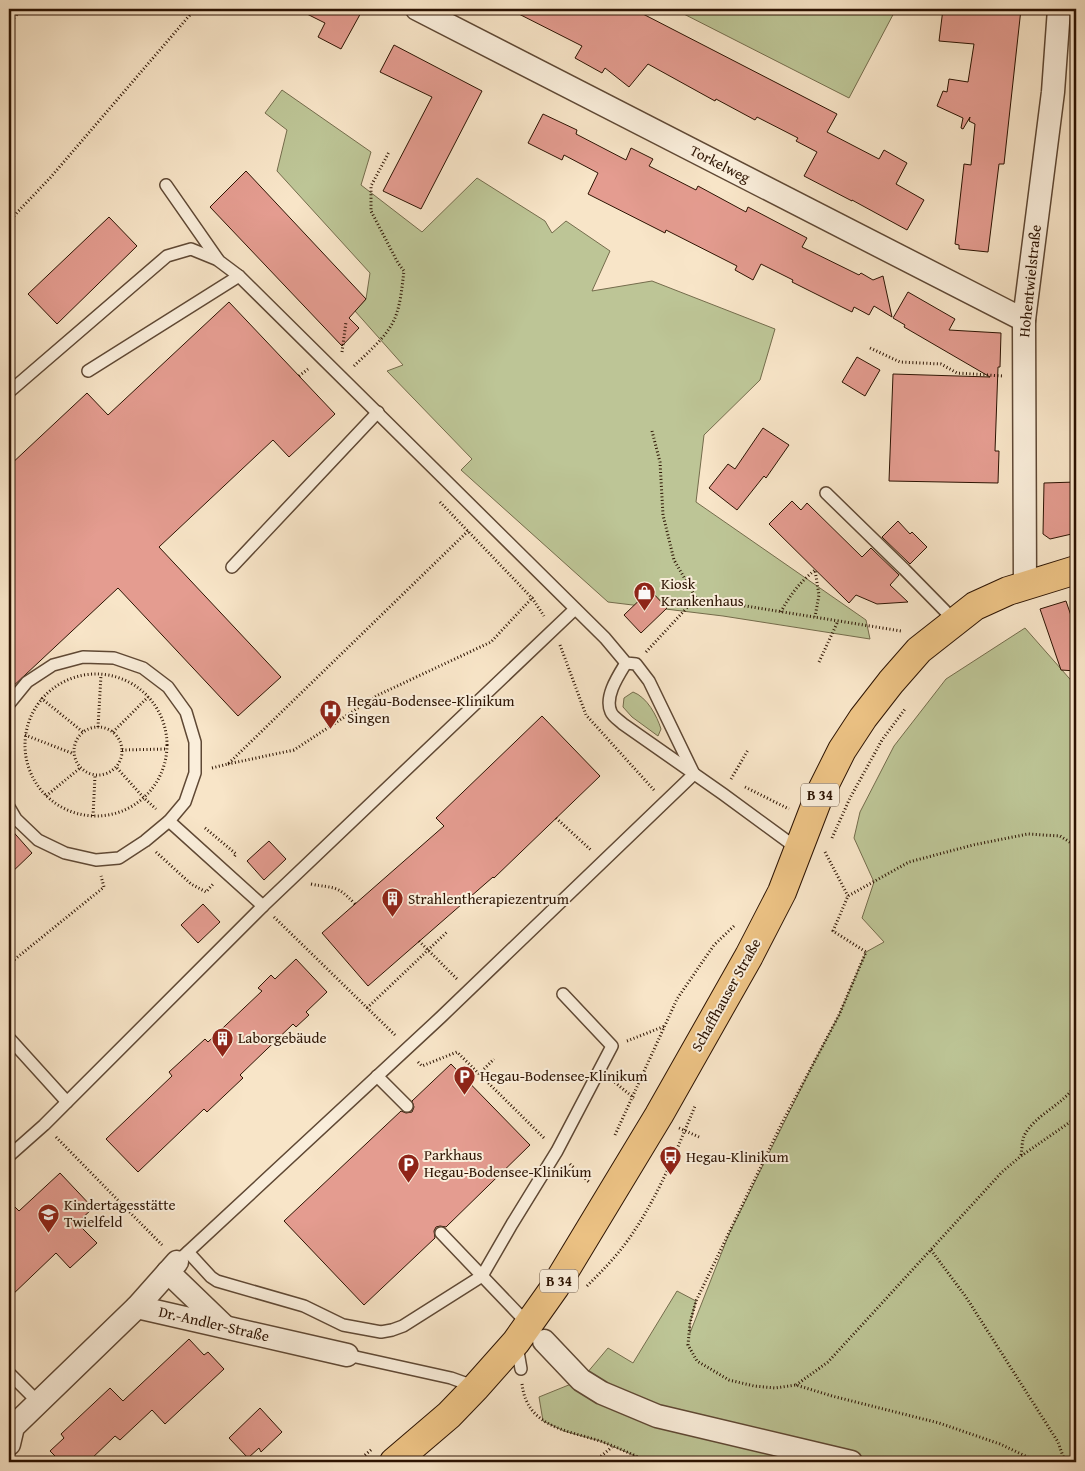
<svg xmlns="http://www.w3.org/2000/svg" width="1085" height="1471" font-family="'Gentium Book Plus',serif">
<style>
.green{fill:#bdc596;stroke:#746c4c}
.building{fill:#e49c90;stroke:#2c1302}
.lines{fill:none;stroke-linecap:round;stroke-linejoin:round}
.service-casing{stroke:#5f4834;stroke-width:14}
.minor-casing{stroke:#5f4834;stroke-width:25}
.primary-casing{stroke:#2c1302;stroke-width:30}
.path{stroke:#2c1302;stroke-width:3;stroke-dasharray:1 2.5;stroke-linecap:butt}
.service{stroke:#faeedb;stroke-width:11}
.minor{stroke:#faeedb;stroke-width:22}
.primary{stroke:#ecc284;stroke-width:28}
.labels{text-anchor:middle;stroke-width:4;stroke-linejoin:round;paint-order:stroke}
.shield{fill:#faeedb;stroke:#6a5543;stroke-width:1}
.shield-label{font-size:14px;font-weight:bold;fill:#2c1302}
.street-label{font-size:15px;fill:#2c1302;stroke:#faeedb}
.poi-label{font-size:15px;fill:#2c1302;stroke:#faeedb;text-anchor:start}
</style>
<rect width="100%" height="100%" fill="#f8e5c8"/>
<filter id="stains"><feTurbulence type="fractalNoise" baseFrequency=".004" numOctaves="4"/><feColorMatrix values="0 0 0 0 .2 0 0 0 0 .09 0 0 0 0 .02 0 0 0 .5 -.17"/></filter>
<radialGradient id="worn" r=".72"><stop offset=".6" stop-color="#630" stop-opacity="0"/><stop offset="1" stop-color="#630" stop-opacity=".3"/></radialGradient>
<g class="green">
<path d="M674,9H896L849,98Z"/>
<path d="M282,90L371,152L361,185L422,232L477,178L545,221L552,233L566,221L610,251L592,291L652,281L775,329L760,380L704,435L696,502L866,620L870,639L723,616L608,602L461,470L472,459L387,371L403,365L355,311L366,299L370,273L277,171L287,130L265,113Z"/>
<path d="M1025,628L1076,686V1462H650L600,1441L564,1431L543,1421L539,1397L581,1380L608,1348L633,1363L677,1291L696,1301L690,1323V1333L729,1234L810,1070L839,1015L866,952L884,942L862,918L874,882L854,838L860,812L894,746L946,679Z"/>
<path d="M633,692C647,697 657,716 661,729L658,736L632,717L623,707L624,698Z"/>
</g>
<g class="building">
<path d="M297,9H363L341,49L318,37L325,23Z"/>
<path d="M509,9H646L643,14L837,114L827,132L879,159L884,150L907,163L896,184L924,200L907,230L852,200V201L804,176L817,152L796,141L798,138L757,117L755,120L716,99L715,101L648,64L629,87L605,68L602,73L575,58L582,46Z"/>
<path d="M943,9L988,13V9H1021L1004,164H999L988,252L959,249V245L955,244L964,164L971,165L975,124L969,121L970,117L963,129L961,128L963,118L937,106L943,91L947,92L949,79L968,82L974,44L939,41Z"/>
<path d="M394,45L482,91L421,209L383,191L432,97L380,72Z"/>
<path d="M543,114L577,130L576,134L626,160L631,148L653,159L649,166L696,190L698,186L746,212L748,207L807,238L802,247L859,275L861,273L873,280L883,276L892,317L874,306L869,315L854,307L852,312L792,282L793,280L761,264L753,280L735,270L737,266L666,230L665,233L588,194L598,173L564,155L562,160L528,143Z"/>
<path d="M246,171L366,299L349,318L359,328L342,346L210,207Z"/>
<path d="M109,217L137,246L57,324L28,294Z"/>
<path d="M908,292L955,319L949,330L1001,333L1000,367H998L995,451H999L998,483L889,481L893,374L990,377L904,327L905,325L893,318Z"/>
<path d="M229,302L335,414L289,457L273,440L159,547L281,677L238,716L118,588L9,690V466L87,393L108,415Z"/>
<path d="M857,357L880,370L865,396L842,382Z"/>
<path d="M763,428L789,445L766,478L764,476L737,510L709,488L728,464L735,469Z"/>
<path d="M1076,482V533L1050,539L1043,534L1044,483Z"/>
<path d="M792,501L801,510L807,503L862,557L871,548L899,575L890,585L908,602L877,604L856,595L849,603L769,524Z"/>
<path d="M898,521L910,534L912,532L927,547L910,564L882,537Z"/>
<path d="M650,590L667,608L641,633L624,615Z"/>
<path d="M1066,601L1076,630V671L1061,670L1040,609Z"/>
<path d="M542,716L600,776L494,878L493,877L368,986L322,933L444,826L436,818Z"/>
<path d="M9,827L32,853L9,875Z"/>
<path d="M269,841L286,859L264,880L247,861Z"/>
<path d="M203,904L220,922L198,943L181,925Z"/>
<path d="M296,959L327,992L306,1012L309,1015L296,1027L293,1024L240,1075L243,1078L207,1112L204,1109L138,1172L106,1139L172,1076L169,1072L205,1039L208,1042L262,991L258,988L271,975L275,979Z"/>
<path d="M451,1064L530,1145L446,1227L440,1226L436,1227L434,1231L435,1238L364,1305L284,1221L401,1111L406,1113L412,1112L414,1107L412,1101Z"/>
<path d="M60,1173L93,1208L77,1223L97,1243L70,1268L56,1253L9,1298V1201L19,1211Z"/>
<path d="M189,1339L204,1355L208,1352L224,1369L165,1424L152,1410L120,1440L115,1436L88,1462H61L50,1451L64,1438L61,1434L110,1388L123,1401Z"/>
<path d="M260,1408L282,1432L261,1452L259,1448L248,1458L229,1438Z"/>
</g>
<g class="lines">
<defs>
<g id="service">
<path d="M166,185L219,261L239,276L605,638L626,663L636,664L649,681L694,774"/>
<path d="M88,371L239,276"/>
<path d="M9,392L167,256L191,249L218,260"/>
<path d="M826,493L904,569L955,621"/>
<path d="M232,567L378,412"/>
<path d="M626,663C618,676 604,697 611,712C613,717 619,720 623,724L723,794L798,849"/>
<path d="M9,704L27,682L53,665L83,657L114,658L143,668L168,687L186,712L195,742V773L185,802L169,821L145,841L119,858L96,860L65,853L38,840L16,819L9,807"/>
<path d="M169,821L263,906"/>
<path d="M9,1038L67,1102"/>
<path d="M377,1076L407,1106"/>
<path d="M9,1156L44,1125L263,906L575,609"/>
<path d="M441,1233L529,1325"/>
<path d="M188,1252L211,1277L217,1281L304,1306L343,1325L381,1332L392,1330L403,1326L482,1276L512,1224L557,1151L612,1046L563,994"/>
<path d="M177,1262L441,1017L694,774"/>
<path d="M517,1346L521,1369"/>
<path d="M347,1355L451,1378L476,1387"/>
<path d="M9,1373L38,1402"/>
</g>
<g id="minor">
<path d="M417,9L1024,320"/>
<path d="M1025,585L1024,320L1053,92L1059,9"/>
<path d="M168,1272L224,1326"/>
<path d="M137,1307L347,1355"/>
<path d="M544,1341L581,1380L602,1393L657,1416L851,1462"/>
<path d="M9,1444L13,1427L137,1307L177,1262"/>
</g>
<path id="primary" d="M394,1462L449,1415L476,1387L516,1342L555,1287L659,1115L749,956L782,892L819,796L842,750L863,718L891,682L919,650L975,606L1008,591L1076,570"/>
</defs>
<use href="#service" class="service-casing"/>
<use href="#minor" class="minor-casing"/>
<use href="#primary" class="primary-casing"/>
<g class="path">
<path d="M9,23L22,9"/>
<path d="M9,221L50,178L195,9"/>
<path d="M870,348L900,362L941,364L957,373L1003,376"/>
<path d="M342,352L346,322"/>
<path d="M354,366C368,352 387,337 395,318C401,303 402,286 404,271L398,263L371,211V186L389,152"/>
<path d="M299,376L308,369"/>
<path d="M652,431L660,462L663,515L674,560L696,598"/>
<path d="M440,502L532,598L544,616"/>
<path d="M781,612C789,596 801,581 815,570L819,595L815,617"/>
<path d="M560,645L586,715L654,790"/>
<path d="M646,652L696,598L901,631"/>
<path d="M819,662L838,621"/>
<circle cx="96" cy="745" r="71"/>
<path d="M41,698L83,732"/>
<circle cx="98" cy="751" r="24"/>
<path d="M98,727L101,675"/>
<path d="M113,732L148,697"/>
<path d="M25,735L74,754"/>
<path d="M122,750L167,749"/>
<path d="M228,764L294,750L378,695L491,642L533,597"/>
<path d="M117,768L144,798L156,809"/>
<path d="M212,768L228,764L468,531"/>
<path d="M731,779L748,750"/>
<path d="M745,787L789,809"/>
<path d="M46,796L80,768"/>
<path d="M93,816L95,776"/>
<path d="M556,818L592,851"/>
<path d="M205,828L236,854L234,857"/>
<path d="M832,838L850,798L882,740L905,709"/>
<path d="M156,852L191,884L206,892L214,883"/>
<path d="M825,852L848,896"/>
<path d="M311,884C335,889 336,884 355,904"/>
<path d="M274,917L396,1036"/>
<path d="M419,941L458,980"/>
<path d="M9,964L104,887L101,876"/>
<path d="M367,1008L448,931"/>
<path d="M627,1041L665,1026"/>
<path d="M418,1062L422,1066L457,1052L544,1138"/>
<path d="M479,1074L494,1059"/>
<path d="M612,1080L634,1098"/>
<path d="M679,1128L699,1137"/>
<path d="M615,1135L677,999L714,945L735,925"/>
<path d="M56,1137L162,1245"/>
<path d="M1021,1155C1022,1150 1022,1141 1024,1136C1035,1114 1064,1105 1076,1084"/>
<path d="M570,1164L589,1182"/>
<path d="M931,1250L966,1297L1058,1442L1065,1462"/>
<path d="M587,1286C602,1271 616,1257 628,1240C657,1199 676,1152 695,1106"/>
<path d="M522,1384C527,1427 566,1430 600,1441C617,1447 633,1455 650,1462"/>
<path d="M796,1385L828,1362L1002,1172L1021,1156L1076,1118"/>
<path d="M357,1462L372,1449"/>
<path d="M597,1462L600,1457L612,1447"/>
<path d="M1038,1462L1000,1444L939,1423L832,1396L796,1385L775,1388L754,1386L729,1380L697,1361L688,1345L690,1323L696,1301L782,1123L839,1015L866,952L833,931L848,896L909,862L973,845L1028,834L1060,836L1076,846"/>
</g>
<use href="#service" class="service"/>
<use href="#minor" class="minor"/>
<use href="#primary" class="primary"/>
</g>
<defs>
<symbol id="shop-pin" viewBox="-11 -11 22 30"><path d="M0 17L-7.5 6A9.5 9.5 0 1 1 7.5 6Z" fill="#8f2418" stroke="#faeedb"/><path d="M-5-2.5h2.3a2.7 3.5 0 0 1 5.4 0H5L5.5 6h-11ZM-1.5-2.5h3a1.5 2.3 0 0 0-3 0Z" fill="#fff"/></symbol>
<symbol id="hospital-pin" viewBox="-11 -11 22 30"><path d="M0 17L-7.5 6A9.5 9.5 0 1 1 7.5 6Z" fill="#8f2418" stroke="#faeedb"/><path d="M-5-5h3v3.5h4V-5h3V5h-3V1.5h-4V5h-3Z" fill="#fff"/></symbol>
<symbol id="building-pin" viewBox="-11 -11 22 30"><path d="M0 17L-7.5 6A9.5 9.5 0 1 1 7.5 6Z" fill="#8f2418" stroke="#faeedb"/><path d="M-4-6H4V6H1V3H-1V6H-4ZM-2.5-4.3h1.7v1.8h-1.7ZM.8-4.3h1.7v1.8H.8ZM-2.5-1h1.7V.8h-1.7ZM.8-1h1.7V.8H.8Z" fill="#fff"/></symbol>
<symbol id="parking-pin" viewBox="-11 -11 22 30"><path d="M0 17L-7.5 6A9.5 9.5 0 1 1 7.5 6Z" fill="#8f2418" stroke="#faeedb"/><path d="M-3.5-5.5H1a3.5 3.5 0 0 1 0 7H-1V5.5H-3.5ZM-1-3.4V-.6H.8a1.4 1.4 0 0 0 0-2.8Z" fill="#fff"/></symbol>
<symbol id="bus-pin" viewBox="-11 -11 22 30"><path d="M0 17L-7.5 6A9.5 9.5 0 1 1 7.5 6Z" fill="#8f2418" stroke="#faeedb"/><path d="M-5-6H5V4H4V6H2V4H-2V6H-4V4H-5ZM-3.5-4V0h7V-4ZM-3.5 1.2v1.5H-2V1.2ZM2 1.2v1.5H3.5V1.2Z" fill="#fff"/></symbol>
<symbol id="school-pin" viewBox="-11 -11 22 30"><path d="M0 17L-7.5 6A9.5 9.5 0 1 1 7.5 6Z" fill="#8f2418" stroke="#faeedb"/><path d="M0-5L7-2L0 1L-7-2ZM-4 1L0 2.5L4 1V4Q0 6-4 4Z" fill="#fff"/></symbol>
</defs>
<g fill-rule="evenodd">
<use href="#shop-pin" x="632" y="580" width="25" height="34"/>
<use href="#hospital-pin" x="318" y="698" width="25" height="34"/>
<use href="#building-pin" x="380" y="886" width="25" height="34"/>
<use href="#building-pin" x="210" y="1026" width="25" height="34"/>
<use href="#parking-pin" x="452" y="1064" width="25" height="34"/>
<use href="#bus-pin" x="658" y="1144" width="25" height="34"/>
<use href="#parking-pin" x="396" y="1152" width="25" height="34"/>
<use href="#school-pin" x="36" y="1202" width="25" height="34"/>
</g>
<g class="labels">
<g class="shield">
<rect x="801" y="783.5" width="38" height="23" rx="4"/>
<rect x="540" y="1269.5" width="38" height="23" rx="4"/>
</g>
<g class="shield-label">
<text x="820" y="800">B 34</text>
<text x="559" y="1286">B 34</text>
</g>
<g class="street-label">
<text transform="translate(720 164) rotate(27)" y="5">Torkelweg</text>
<text transform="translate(1030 281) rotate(-84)" y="5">Hohentwielstraße</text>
<text transform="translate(726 995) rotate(-61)" y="5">Schaffhauser Straße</text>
<text transform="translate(214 1324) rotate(13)" y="5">Dr.-Andler-Straße</text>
</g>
<g class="poi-label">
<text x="661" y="589">Kiosk<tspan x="661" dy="17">Krankenhaus</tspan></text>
<text x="347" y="706">Hegau-Bodensee-Klinikum<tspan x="347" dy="17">Singen</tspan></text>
<text x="408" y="904">Strahlentherapiezentrum</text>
<text x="238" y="1043">Laborgebäude</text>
<text x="480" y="1081">Hegau-Bodensee-Klinikum</text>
<text x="424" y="1160">Parkhaus<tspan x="424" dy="17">Hegau-Bodensee-Klinikum</tspan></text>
<text x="686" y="1162">Hegau-Klinikum</text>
<text x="64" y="1210">Kindertagesstätte<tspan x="64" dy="17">Twielfeld</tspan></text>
</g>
</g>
<rect width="1085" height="1471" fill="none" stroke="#f8e5c8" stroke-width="30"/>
<rect x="10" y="10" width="1065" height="1451" fill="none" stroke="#2c1302" stroke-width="2.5"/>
<rect x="15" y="15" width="1055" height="1441" fill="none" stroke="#2c1302"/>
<rect width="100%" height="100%" filter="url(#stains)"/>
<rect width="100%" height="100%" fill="url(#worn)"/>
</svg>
